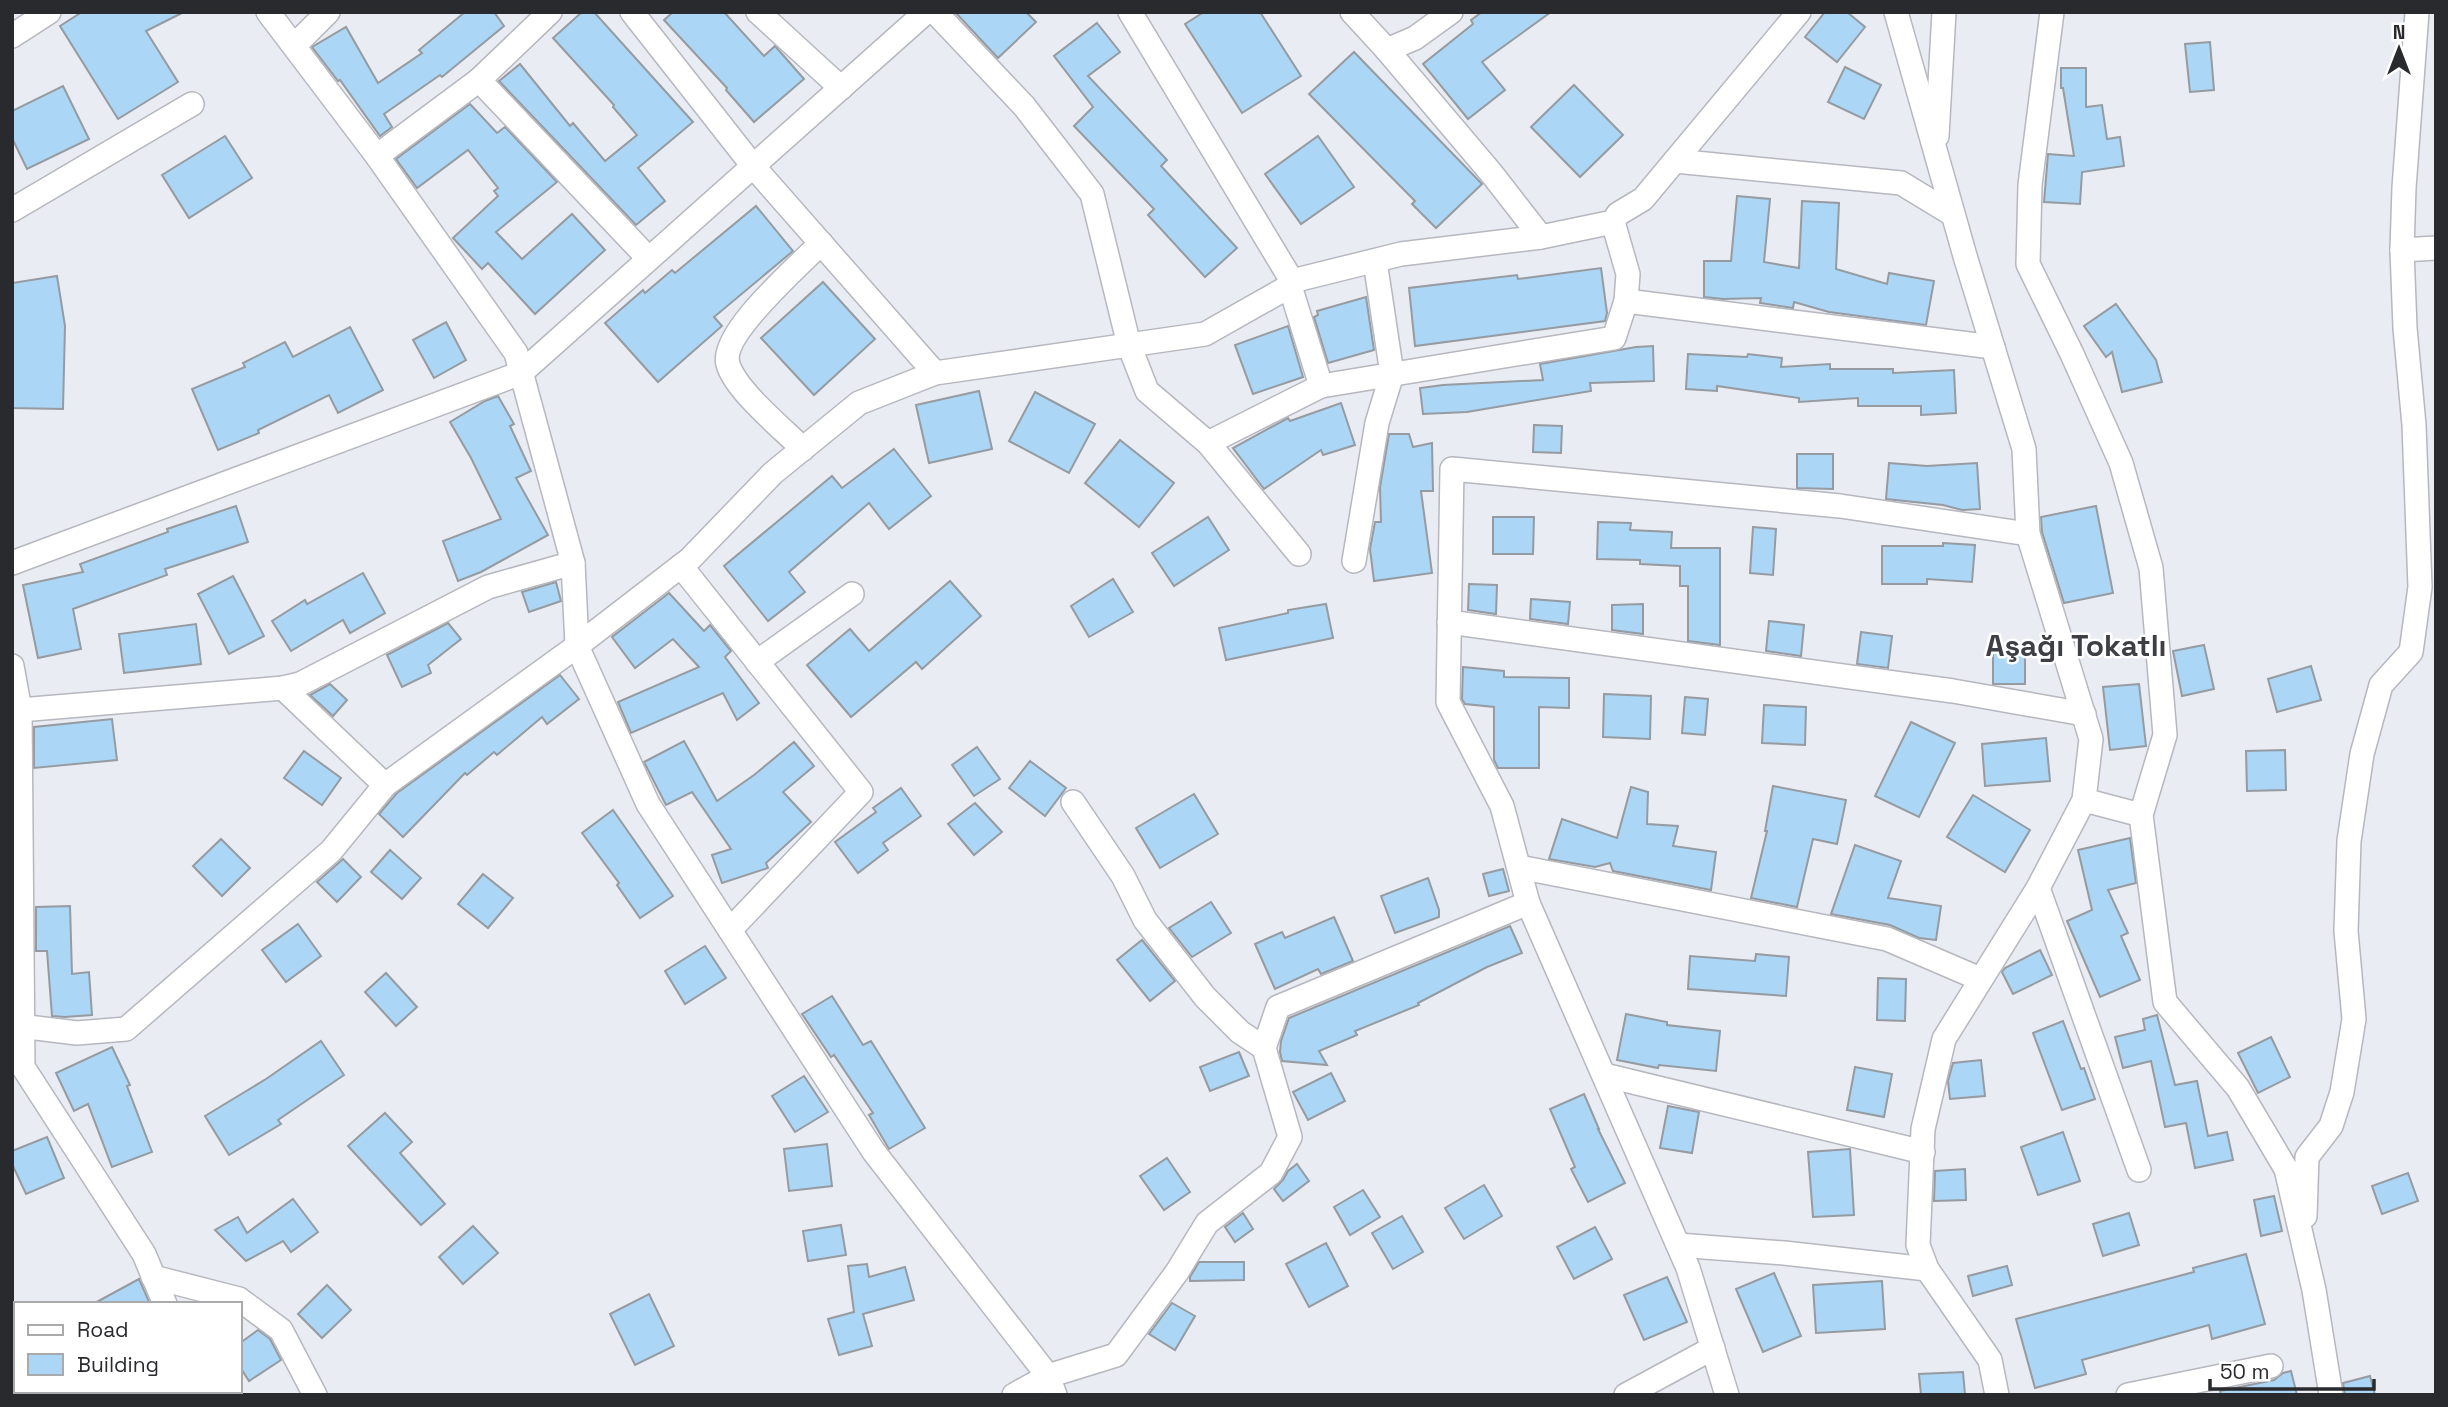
<svg xmlns="http://www.w3.org/2000/svg" width="2448" height="1407" font-family="'Space Grotesk',sans-serif">
<style>
.building{fill:#abd6f6;stroke:#959ba0;stroke-width:2}
.lines{fill:none;stroke-linecap:round;stroke-linejoin:round}
.minor-casing{stroke:#b6b7bf;stroke-width:26}
.minor{stroke:#fff;stroke-width:23}
.labels{text-anchor:middle;stroke-width:5;stroke-linejoin:round;paint-order:stroke}
.district-label{font-size:30px;font-weight:bold;fill:#3d3f45;stroke:#fff}
</style>
<rect width="100%" height="100%" fill="#eaecf3"/>
<g class="building">
<path d="M82,12H184L146,31L178,82L118,119L60,26Z"/>
<path d="M465,12H494L504,26L442,77L440,75L384,114L392,127L380,136L340,80L338,81L312,47L346,27L378,83L422,53L419,50Z"/>
<path d="M582,12H594L693,122L638,168L665,201L636,225L499,81L520,64L570,126L573,123L605,161L637,135L613,107L614,105L553,38Z"/>
<path d="M673,12H724L764,56L775,46L804,79L754,122L726,90L727,88L664,20Z"/>
<path d="M955,12H1026L1036,22L998,58Z"/>
<path d="M1204,12H1260L1301,76L1242,113L1185,24Z"/>
<path d="M1482,12H1551L1482,62L1505,90L1468,119L1423,64L1473,24L1471,20Z"/>
<path d="M1825,12H1847L1865,27L1837,62L1805,37Z"/>
<path d="M1097,23L1120,52L1088,76L1167,160L1161,166L1237,248L1205,277L1148,215L1154,209L1074,126L1093,107L1054,56Z"/>
<path d="M2210,42L2214,90L2190,92L2185,44Z"/>
<path d="M1354,52L1482,184L1436,228L1412,204L1415,201L1309,94Z"/>
<path d="M1845,67L1881,85L1864,119L1828,102Z"/>
<path d="M2061,68H2086V107L2102,105L2107,139L2120,137L2124,166L2082,172L2080,204L2044,202L2048,154L2074,156L2063,88H2061Z"/>
<path d="M1574,85L1623,135L1580,177L1531,127Z"/>
<path d="M63,86L89,139L27,169L12,138V111Z"/>
<path d="M470,104L497,133L505,127L557,182L496,232L522,259L572,214L605,250L535,314L488,263L482,269L453,238L498,196L494,191L498,188L468,150L417,188L396,159Z"/>
<path d="M225,136L252,178L189,218L162,175Z"/>
<path d="M1318,136L1354,187L1301,224L1265,174Z"/>
<path d="M1737,196L1770,199L1764,262L1799,268L1802,201L1839,203L1836,269L1887,284L1889,273L1934,281L1926,325L1829,312L1794,302L1793,308L1760,303L1761,298L1723,299L1704,297V261H1731Z"/>
<path d="M756,206L793,251L714,317L722,326L658,382L605,323L643,290L645,293L672,270L675,273Z"/>
<path d="M1601,268L1607,313L1605,321L1415,346L1409,288L1517,275L1518,279Z"/>
<path d="M57,276L65,326L63,409L12,408V283Z"/>
<path d="M823,282L875,339L814,395L761,338Z"/>
<path d="M1366,297L1374,350L1328,363L1314,317L1318,315L1317,311Z"/>
<path d="M2116,304L2156,360L2162,382L2122,392L2112,352L2106,357L2084,326Z"/>
<path d="M446,322L466,360L434,378L413,340Z"/>
<path d="M1288,326L1303,377L1253,394L1235,345Z"/>
<path d="M350,327L383,390L338,413L329,395L258,430L259,433L218,450L192,389L245,367L243,363L285,342L293,357Z"/>
<path d="M1653,346L1654,381L1590,383L1591,391L1467,412L1423,414L1420,388L1443,385L1543,380L1540,364L1636,347Z"/>
<path d="M1688,354L1747,357L1748,354L1782,358L1781,367L1830,364V369H1893V373L1954,370L1956,413L1921,415V406H1858V398L1799,402V398L1717,386V391L1686,389Z"/>
<path d="M979,391L992,449L929,463L916,405Z"/>
<path d="M1035,392L1095,424L1069,473L1009,441Z"/>
<path d="M498,396L514,424L510,426L531,471L516,478L548,535L481,572L458,581L443,541L501,519L471,458L450,422L485,401Z"/>
<path d="M1341,403L1355,445L1323,455L1321,450L1264,489L1233,448L1288,418L1290,421Z"/>
<path d="M1534,425L1562,426L1561,453L1533,452Z"/>
<path d="M1389,434H1409L1413,447L1432,443L1433,491H1421L1432,573L1374,581L1370,549L1375,522H1381L1380,487Z"/>
<path d="M1120,440L1174,483L1139,527L1085,483Z"/>
<path d="M894,449L931,496L889,529L869,503L789,572L805,592L768,621L724,566L832,476L842,488Z"/>
<path d="M1797,454H1833V489L1797,488Z"/>
<path d="M1889,463L1927,466L1977,463L1980,509L1962,510L1943,505L1886,499Z"/>
<path d="M236,506L248,542L165,569L167,575L73,609L81,649L38,658L23,585L83,572L80,564L168,532L167,529Z"/>
<path d="M2096,506L2113,593L2064,603L2042,532L2041,517Z"/>
<path d="M1208,517L1229,550L1174,586L1152,553Z"/>
<path d="M1493,517H1534L1533,554H1493Z"/>
<path d="M1598,522L1631,523L1630,530L1672,532L1671,548H1720V645L1688,641V586H1680V566L1640,564V560L1597,559Z"/>
<path d="M1753,527L1776,529L1773,575L1750,573Z"/>
<path d="M1943,543L1975,545L1972,582L1927,579V584H1882V546H1943Z"/>
<path d="M363,573L385,613L350,633L343,620L291,651L272,621L305,600L307,604Z"/>
<path d="M233,576L264,636L229,654L198,594Z"/>
<path d="M1113,579L1133,612L1089,637L1071,606Z"/>
<path d="M950,581L981,616L922,669L916,662L851,717L807,665L850,629L869,651Z"/>
<path d="M556,582L561,601L529,612L522,592Z"/>
<path d="M1469,584L1497,585L1496,614L1468,610Z"/>
<path d="M669,593L704,631L710,625L731,651L725,657L759,703L737,720L723,693L631,733L618,702L699,667L673,639L635,668L612,637Z"/>
<path d="M1531,599L1570,602L1568,624L1530,619Z"/>
<path d="M1326,604L1333,638L1226,660L1219,628L1288,613V610Z"/>
<path d="M1643,604V634L1612,630V605Z"/>
<path d="M1769,621L1804,625L1801,656L1766,651Z"/>
<path d="M448,623L461,639L428,665L431,673L402,687L387,655Z"/>
<path d="M196,624L201,664L124,673L119,634Z"/>
<path d="M1861,632L1892,636L1888,668L1857,664Z"/>
<path d="M2204,645L2214,689L2182,696L2173,651Z"/>
<rect x="1993" y="651" width="32" height="33"/>
<path d="M2311,666L2321,700L2277,712L2268,679Z"/>
<path d="M1463,667L1504,671V677L1569,678V708L1539,707V768H1498L1494,760V707L1465,704L1462,699Z"/>
<path d="M560,675L579,699L547,724L542,717L497,755L494,752L467,775L465,773L403,837L379,814L397,793Z"/>
<path d="M330,684L347,700L333,716L310,695Z"/>
<path d="M2139,684L2146,746L2110,750L2103,687Z"/>
<path d="M1604,694L1651,696L1650,739L1603,737Z"/>
<path d="M1685,697L1708,699L1705,735L1682,733Z"/>
<path d="M1764,705L1806,707L1805,745L1762,743Z"/>
<path d="M112,719L117,760L34,768V727Z"/>
<path d="M1911,722L1955,743L1919,817L1875,796Z"/>
<path d="M2046,738L2050,781L1985,786L1982,744Z"/>
<path d="M684,741L717,801L754,775L794,742L814,766L783,792L811,822L766,863L768,868L722,883L712,855L731,849L692,792L666,805L644,762Z"/>
<path d="M977,747L1000,779L974,796L952,765Z"/>
<path d="M2285,750L2286,790L2247,791L2246,751Z"/>
<path d="M304,751L341,778L322,805L284,778Z"/>
<path d="M1030,761L1066,788L1045,816L1009,788Z"/>
<path d="M1773,786L1846,800L1837,844L1813,839L1797,907L1751,898L1767,831H1765Z"/>
<path d="M1631,787L1648,792L1647,824L1678,826L1673,846L1716,852L1711,890L1613,871L1610,863L1595,867L1549,859L1562,819L1617,838Z"/>
<path d="M901,788L921,816L883,843L888,850L858,873L835,842L876,812L873,808Z"/>
<path d="M1194,794L1218,834L1160,868L1136,828Z"/>
<path d="M1973,795L2030,830L2005,872L1947,837Z"/>
<path d="M975,803L1002,832L974,855L948,824Z"/>
<path d="M613,810L673,896L640,918L617,885L619,883L582,833Z"/>
<path d="M2130,838L2136,883L2108,890L2128,933L2121,936L2140,980L2100,997L2067,921L2092,910L2078,850Z"/>
<path d="M221,839L250,868L222,896L193,866Z"/>
<path d="M1855,845L1901,861L1888,898L1941,906L1936,940L1919,938L1890,925L1831,914Z"/>
<path d="M390,850L421,878L402,899L371,872Z"/>
<path d="M343,859L361,877L337,902L317,882Z"/>
<path d="M1503,869L1509,891L1489,896L1483,874Z"/>
<path d="M483,874L513,898L488,928L458,904Z"/>
<path d="M1428,878L1439,910V917L1395,933L1381,896Z"/>
<path d="M1211,902L1231,933L1192,957L1169,928Z"/>
<path d="M70,906L72,974L89,972L92,1015L65,1017L52,1016L47,951H36V907Z"/>
<path d="M1334,917L1353,961L1321,974L1318,969L1275,989L1255,944L1282,932L1285,938Z"/>
<path d="M298,924L321,956L286,982L262,950Z"/>
<path d="M1510,926L1522,953L1487,967L1418,1003L1419,1005L1355,1031L1357,1035L1319,1051L1327,1065L1282,1061L1280,1052L1281,1041L1289,1018Z"/>
<path d="M1142,940L1175,981L1150,1001L1117,960Z"/>
<path d="M705,946L726,978L685,1004L665,971Z"/>
<path d="M2040,950L2052,975L2013,994L2002,972L2005,968Z"/>
<path d="M1756,954L1789,957L1786,996L1688,989L1690,956L1755,961Z"/>
<path d="M386,973L417,1007L396,1026L365,992Z"/>
<path d="M1878,978L1906,979L1905,1021L1877,1020Z"/>
<path d="M832,996L863,1045L871,1041L925,1128L889,1149L869,1115L873,1113L834,1055L831,1057L802,1014Z"/>
<path d="M1626,1014L1667,1022V1025L1720,1031L1716,1071L1659,1065L1658,1068L1617,1060Z"/>
<path d="M2157,1015L2175,1085L2197,1081L2208,1136L2227,1132L2233,1160L2195,1168L2186,1123L2165,1127L2151,1061L2123,1068L2115,1037L2145,1030L2143,1019Z"/>
<path d="M2063,1021L2081,1069L2084,1068L2095,1099L2062,1110L2033,1033Z"/>
<path d="M2271,1037L2290,1077L2258,1093L2238,1053Z"/>
<path d="M321,1041L344,1075L278,1120L281,1124L229,1155L205,1116L266,1079Z"/>
<path d="M112,1047L130,1085L127,1086L152,1152L112,1167L88,1104L74,1111L56,1073Z"/>
<path d="M1239,1052L1249,1076L1210,1091L1200,1067Z"/>
<path d="M1981,1060L1985,1096L1950,1099L1948,1081L1953,1063Z"/>
<path d="M1855,1067L1892,1074L1884,1117L1847,1110Z"/>
<path d="M1331,1073L1345,1101L1308,1120L1293,1092Z"/>
<path d="M804,1076L828,1112L795,1132L772,1096Z"/>
<path d="M1584,1094L1599,1129H1598L1625,1183L1588,1202L1571,1169L1575,1167L1550,1109Z"/>
<path d="M1668,1106L1699,1112L1692,1153L1660,1148Z"/>
<path d="M385,1113L412,1142L400,1153L445,1204L421,1225L348,1146Z"/>
<path d="M2063,1132L2080,1181L2038,1195L2021,1147Z"/>
<path d="M47,1137L64,1178L26,1194L12,1164V1151Z"/>
<path d="M827,1144L832,1186L789,1191L784,1149Z"/>
<path d="M1850,1149L1854,1215L1813,1217L1808,1152Z"/>
<path d="M1167,1158L1190,1192L1164,1210L1140,1176Z"/>
<path d="M1297,1164L1309,1181L1283,1201L1274,1189L1283,1180L1288,1171Z"/>
<path d="M1965,1169L1966,1200L1934,1201L1935,1171Z"/>
<path d="M2408,1173L2418,1201L2382,1214L2372,1186Z"/>
<path d="M1484,1185L1502,1216L1464,1239L1445,1208Z"/>
<path d="M1363,1190L1380,1217L1350,1235L1334,1207Z"/>
<path d="M2274,1196L2282,1231L2261,1236L2254,1200Z"/>
<path d="M293,1199L318,1232L291,1252L283,1241L246,1261L215,1230L238,1217L247,1233Z"/>
<path d="M1243,1213L1253,1229L1235,1242L1225,1227Z"/>
<path d="M2129,1213L2139,1245L2103,1256L2093,1224Z"/>
<path d="M1402,1216L1423,1252L1393,1269L1372,1233Z"/>
<path d="M841,1225L846,1255L808,1261L803,1231Z"/>
<path d="M473,1226L498,1253L463,1284L439,1257Z"/>
<path d="M1595,1227L1612,1259L1574,1279L1557,1247Z"/>
<path d="M1326,1243L1348,1286L1309,1307L1286,1264Z"/>
<path d="M2246,1254L2265,1324L2212,1339L2209,1325L2082,1360L2086,1374L2035,1388L2016,1319L2194,1272L2193,1268Z"/>
<path d="M1199,1262H1244V1280L1190,1281V1277Z"/>
<path d="M867,1264L869,1277L905,1267L914,1300L863,1314L872,1346L839,1355L828,1319L854,1312L848,1266Z"/>
<path d="M2007,1266L2012,1285L1973,1296L1968,1276Z"/>
<path d="M1774,1273L1801,1336L1763,1352L1736,1289Z"/>
<path d="M1667,1277L1687,1322L1644,1340L1624,1295Z"/>
<path d="M139,1279L150,1304H93Z"/>
<path d="M1882,1281L1885,1329L1816,1333L1813,1285Z"/>
<path d="M327,1285L351,1310L322,1338L298,1314Z"/>
<path d="M649,1294L674,1346L635,1365L610,1314Z"/>
<path d="M1172,1303L1195,1316L1175,1350L1149,1334Z"/>
<path d="M258,1330L270,1339L281,1360L249,1381L240,1367V1343Z"/>
<path d="M2291,1371L2297,1395H2221L2220,1391L2274,1380L2283,1373Z"/>
<path d="M1963,1372L1965,1395H1921L1919,1374Z"/>
<path d="M2370,1376L2375,1395H2345L2343,1383Z"/>
</g>
<g class="lines">
<defs>
<g id="minor">
<path d="M268,12L377,156L516,353L573,563L577,646L648,804L874,1152L1048,1376L1055,1395"/>
<path d="M632,12L753,166L935,373"/>
<path d="M758,12L841,88"/>
<path d="M935,12L1024,106L1092,194L1129,345L1147,391L1208,443L1299,554"/>
<path d="M1130,12L1292,281"/>
<path d="M1352,12L1387,50"/>
<path d="M1451,12L1415,38L1387,50L1492,174L1541,237"/>
<path d="M1896,12L1965,256L2024,449L2028,534L2091,739L2084,800L2038,888L1944,1039L1923,1129L1918,1245L1927,1269L1990,1360L1997,1395"/>
<path d="M2052,12L2030,185L2028,264L2072,354L2121,463L2151,568L2165,735L2141,815L2165,1002L2238,1088L2286,1169L2314,1290L2331,1395"/>
<path d="M12,36L49,12"/>
<path d="M295,45L328,12"/>
<path d="M479,80L648,258"/>
<path d="M1937,136L1944,12"/>
<path d="M377,156L479,80L550,12"/>
<path d="M1675,161L1901,183L1952,214"/>
<path d="M12,210L192,104"/>
<path d="M2402,250L2436,248"/>
<path d="M1290,286L1321,386"/>
<path d="M1626,301L1993,347"/>
<path d="M1208,443L1321,386L1614,338L1626,301L1628,274L1613,222"/>
<path d="M803,449C783,429 735,390 728,364C719,334 800,265 821,243"/>
<path d="M1354,561L1377,423L1392,374L1375,261"/>
<path d="M12,563L521,373L926,12"/>
<path d="M681,566L861,792L730,930"/>
<path d="M1449,622L1953,691L2084,714"/>
<path d="M757,662L852,594"/>
<path d="M12,666L20,710L23,1067L144,1254L165,1304"/>
<path d="M283,688L385,785"/>
<path d="M12,706L20,710L283,688L300,684L488,587L573,563"/>
<path d="M2084,800L2141,815"/>
<path d="M1073,802L1123,876L1145,920L1205,997L1240,1032L1264,1048"/>
<path d="M1519,867L1887,939L1980,979"/>
<path d="M2038,888L2139,1170"/>
<path d="M12,1025L77,1033L126,1029L331,851L385,785L577,646L690,559L773,473L859,403L935,373L1205,334L1290,286L1292,281L1401,254L1541,237L1613,222L1618,214L1643,199L1799,12"/>
<path d="M1604,1075L1923,1152"/>
<path d="M2305,1216L2307,1157L2331,1126L2342,1092L2354,1019L2346,931L2349,841L2362,754L2381,685L2411,652L2420,587L2414,425L2405,328L2402,250L2404,188L2417,12"/>
<path d="M1678,1245L1784,1253L1927,1269"/>
<path d="M153,1277L239,1299L281,1330L315,1395"/>
<path d="M202,1391L208,1395"/>
<path d="M1014,1395L1048,1376L1116,1355L1177,1272L1207,1223L1271,1173L1290,1137L1264,1048L1278,1007L1528,903"/>
<path d="M1626,1395L1713,1348"/>
<path d="M1727,1395L1688,1268L1528,903L1502,806L1448,702L1452,469L1840,506L2028,534"/>
<path d="M2128,1395L2271,1366"/>
</g>
</defs>
<use href="#minor" class="minor-casing"/>
<use href="#minor" class="minor"/>
</g>
<g class="labels">
<g class="district-label">
<text x="2076" y="656">Aşağı Tokatlı</text>
</g>
</g>
<rect width="2448" height="1407" fill="none" stroke="#292a2d" stroke-width="28"/>
<rect x="14" y="1302" width="228" height="91" fill="#ffffff" stroke="#a9aaab" stroke-width="2"/>
<rect x="28" y="1325" width="35" height="10" fill="#ffffff" stroke="#a9aaab" stroke-width="2"/>
<text x="77" y="1337" font-size="21" fill="#292a2d">Road</text>
<rect x="28" y="1354" width="35" height="21" fill="#abd6f6" stroke="#a9aaab" stroke-width="2"/>
<text x="77" y="1372" font-size="21" fill="#292a2d">Building</text>
<g transform="translate(2399 49)" stroke="#ffffff" stroke-width="5" paint-order="stroke">
<path d="M0-5L12 26L0 18L-12 26Z" fill="#292a2d"/>
<text y="-10" font-size="19" font-weight="bold" text-anchor="middle" fill="#292a2d">N</text>
</g>
<path d="M2210 1379v10h164v-10" fill="none" stroke="#292a2d" stroke-width="3.5"/>
<text x="2220" y="1379" font-size="21" fill="#292a2d" stroke="#ffffff" stroke-width="5" paint-order="stroke">50 m</text>
</svg>
